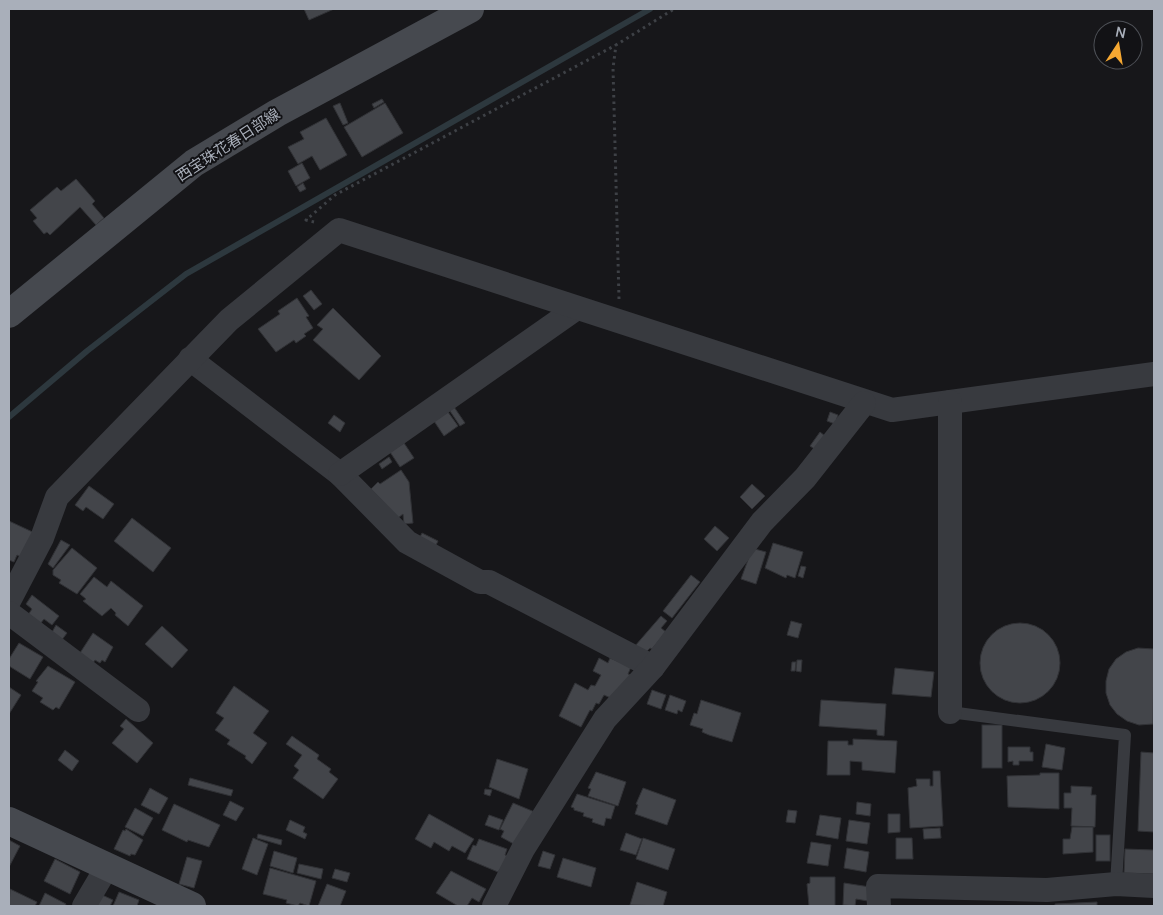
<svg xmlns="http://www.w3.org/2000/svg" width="1163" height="915" font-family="Manrope,'Noto Sans JP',sans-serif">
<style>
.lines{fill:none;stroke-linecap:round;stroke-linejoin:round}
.stream{stroke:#2d383e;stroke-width:6}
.building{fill:#43454a;stroke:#313236}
.path{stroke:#3e4146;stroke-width:3;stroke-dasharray:2.5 4;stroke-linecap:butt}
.lane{stroke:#383a3f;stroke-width:12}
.street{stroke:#383a3f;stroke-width:24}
.secondary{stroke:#46494f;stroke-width:28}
.labels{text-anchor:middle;stroke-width:4;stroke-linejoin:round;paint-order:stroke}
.street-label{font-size:15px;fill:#a9afba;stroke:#121215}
</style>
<rect width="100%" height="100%" fill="#17171a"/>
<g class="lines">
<path class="stream" d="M9,417L87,351L186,274L650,9"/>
</g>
<g class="building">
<path d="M304,9H334L309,20Z"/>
<path d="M382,99L384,102L374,108L372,104Z"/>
<path d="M340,103L348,123L343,125L333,106Z"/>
<path d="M385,103L403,133L362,157L344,127Z"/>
<path d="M326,118L347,155L320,170L312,156L298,164L288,147L304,139L300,132Z"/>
<path d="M302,163L310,178L296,186L288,171Z"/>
<path d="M76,179L95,201L92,204L104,218L96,225L80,207L50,235L47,232L44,234L33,221L37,218L30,210L57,187L61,191Z"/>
<path d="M303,183L306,189L300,192L297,187Z"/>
<path d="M311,290L322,304L314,310L303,296Z"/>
<path d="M297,298L309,316L306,317L313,328L304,334L306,336L296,343L294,340L276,352L258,329L280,314L278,311Z"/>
<path d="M333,308L381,356L359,380L313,340L323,329L317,325Z"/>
<path d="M454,407L465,423L460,426L450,411Z"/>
<path d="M448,412L458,426L444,436L434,421Z"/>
<path d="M830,412L838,415L835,424L827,421Z"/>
<path d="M334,415L345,423L340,432L328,423Z"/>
<path d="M820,432L825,436L816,450L810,446Z"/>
<path d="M404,443L414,458L400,467L390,452Z"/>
<path d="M389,457L392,462L382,469L379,464Z"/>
<path d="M401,470L409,482L413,523L404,524L403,514L398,518L371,489L378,482L380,484Z"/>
<path d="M752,484L765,496L752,509L740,497Z"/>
<path d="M89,486L114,504L103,519L86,507L83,511L75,505Z"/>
<path d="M132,518L171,548L153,572L114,541Z"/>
<path d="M9,521L39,535L27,560L17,555L14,562L9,560Z"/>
<path d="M715,526L729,538L717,551L704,539Z"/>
<path d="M422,533L438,541L435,547L419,539Z"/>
<path d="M61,540L70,545L53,568L48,564Z"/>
<path d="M773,543L803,552L795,578L787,575L786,578L765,568Z"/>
<path d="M72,548L97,568L77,594L59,583L61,580L53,575V570Z"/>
<path d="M755,549L766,552L756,584L741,579L749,557Z"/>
<path d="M801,566L806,567L803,578L798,576Z"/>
<path d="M691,575L700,582L672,618L663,611Z"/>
<path d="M94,577L107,587L111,581L143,606L128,626L115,615L116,613L111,608L102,616L83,601L86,599L80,594Z"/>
<path d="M32,595L59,616L52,625L44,619L40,624L28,615L32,609L26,604Z"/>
<path d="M661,616L667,621L661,628L666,632L652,649L650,648L644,654L635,646Z"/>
<path d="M791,621L802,624L798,638L787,635Z"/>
<circle cx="1020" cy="663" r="40"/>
<path d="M56,625L67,633L61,641L51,634Z"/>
<path d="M162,626L188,650L172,668L145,644Z"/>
<path d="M93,633L113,647L105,662L102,660L100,663L95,660L93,663L80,653Z"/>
<path d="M19,643L43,657L30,679L9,666V659Z"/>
<path d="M1138,648L1154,649L1153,724L1139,725L1127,721L1117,714L1110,705L1106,693V681L1109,669L1116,659L1126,652Z"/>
<path d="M599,658L608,663L610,658L631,667L628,674L633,676L613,699L604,695L599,704L596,703L592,711L590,710L581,727L559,716L575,683L588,690L591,685L595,686L601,675L593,671Z"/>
<path d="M797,660H802L801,672L796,671Z"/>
<path d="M792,662H796L795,671H791Z"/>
<path d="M48,666L75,682L59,709L56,707L53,710L40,702L43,698L32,691L38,682L36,681Z"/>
<path d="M895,668L934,672L931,697L892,694Z"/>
<path d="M234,686L269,711L253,733L267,743L252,764L245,758L246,756L227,744L230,740L215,730L224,718L216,713Z"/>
<path d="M9,687L21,695L9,714Z"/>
<path d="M652,690L666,695L661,709L647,704Z"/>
<path d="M670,695L686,701L682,712L678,710L677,714L665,710Z"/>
<path d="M701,700L741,713L732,742L709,735L702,732L703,729L690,725L694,713L697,714Z"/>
<path d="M821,700L886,704L884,736L877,735V730L819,726Z"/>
<path d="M126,719L153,743L137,763L112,743L124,729L120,726Z"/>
<rect x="982" y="725" width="20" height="43"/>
<path d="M292,736L319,755L317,759L331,769L329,772L338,779L323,799L293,778L299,770L294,766L302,755L286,744Z"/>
<path d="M853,739L897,741L895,773L862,770V762L850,761V775H827L828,741H848V745H853Z"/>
<path d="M1046,744L1065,748L1062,770L1042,767Z"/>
<path d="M1008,747H1030V752H1033V761H1019V765H1013V761L1008,762Z"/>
<path d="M65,750L79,761L72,771L58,760Z"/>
<path d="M1141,752L1154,753V832L1138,831Z"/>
<path d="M497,759L528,769L519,799L489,787Z"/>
<path d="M933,771H940L943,826L910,828L908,788L917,786L916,779H930V786H933Z"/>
<path d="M596,772L626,782L618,806L588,796L591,789L588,788Z"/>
<path d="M1040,773H1059V809L1008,807L1007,776L1040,775Z"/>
<path d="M190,778L233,790L231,796L188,785Z"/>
<path d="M1071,786L1092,787L1091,795H1096L1095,827L1071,826L1072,808H1064V793H1071Z"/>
<path d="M150,788L168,798L159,814L141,805Z"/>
<path d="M643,788L676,800L667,825L635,814L638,805L636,804Z"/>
<path d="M485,789L492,790L490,796L484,794Z"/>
<path d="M577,794L615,806L611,819L606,818L604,826L592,822L593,819L583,816L584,813L574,810V808L571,807Z"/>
<path d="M230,801L244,808L236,821L223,815Z"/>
<path d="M857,802L871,804L870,816L856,814Z"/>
<path d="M513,803L537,813L521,848L501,837L504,831L500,829Z"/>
<path d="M174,804L220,825L209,847L188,840L187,842L162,830Z"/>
<path d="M135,808L153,818L143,836L125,827Z"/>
<path d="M788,810L797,811L795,823L786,822Z"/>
<path d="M429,814L474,839L465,853L452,846L449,851L434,842L431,848L415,839Z"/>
<path d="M888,814H900V832L888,833Z"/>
<path d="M489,815L503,820L499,830L485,825Z"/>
<path d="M820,815L841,818L838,839L816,835Z"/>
<path d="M290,820L305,827L303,832L307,834L305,839L286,830Z"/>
<path d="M849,820L870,823L867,844L846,841Z"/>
<path d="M1072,827H1093V852L1063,854V839H1070Z"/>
<path d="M940,828L941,838L924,839L923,829Z"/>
<path d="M126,829L143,840L135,855L131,854L130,856L114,849L123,830L125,831Z"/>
<path d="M626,833L642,839L636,855L620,850Z"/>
<path d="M258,834L282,840L281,845L257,838Z"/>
<rect x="1096" y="835" width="14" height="26"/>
<path d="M253,838L268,844L257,875L242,869Z"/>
<path d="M643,838L675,849L668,870L636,859Z"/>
<path d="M896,838H912L913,859H896Z"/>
<path d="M479,839L507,849L505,855L509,857L498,872L467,859L473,845L476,846Z"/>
<path d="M9,840L20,846L9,867Z"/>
<path d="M811,842L831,845L828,866L807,863Z"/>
<path d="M847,848L869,852L866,872L844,868Z"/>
<path d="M1125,849L1154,850V874L1124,873Z"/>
<path d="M274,851L297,858L293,873L270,866Z"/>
<path d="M543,851L555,855L550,869L538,866Z"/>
<path d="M187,857L202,861L194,888L179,884Z"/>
<path d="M563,858L596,868L591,887L557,877Z"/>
<path d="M55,859L80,872L70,894L44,881Z"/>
<path d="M299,864L323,869L321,879L297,873Z"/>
<path d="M270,868L316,881L309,906L300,903L298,906L286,903L287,900L263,894Z"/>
<path d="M335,869L350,873L347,882L332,878Z"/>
<path d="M451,871L486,889L479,902L472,898L467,906H458L436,893Z"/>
<path d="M810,877H835V906H809L807,884L810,883Z"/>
<path d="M637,882L667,892L663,906L630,905Z"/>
<path d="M844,883L870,887L868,901L856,899L855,906L843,905Z"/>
<path d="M327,884L346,891L340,906H318Z"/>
<path d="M10,889L37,902L35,906H9Z"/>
<path d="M119,892L139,900L137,906H113Z"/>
<path d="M45,893L66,904L65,906H39Z"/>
<path d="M100,894L113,900L110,906H94Z"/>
<path d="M1097,902V906H1055V904Z"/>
</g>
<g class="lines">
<g class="path">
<path d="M314,222L306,220L335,195L616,45"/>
<path d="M619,299L613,68L616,45L674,9"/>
</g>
<path class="lane" d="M950,712L1125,735L1116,884"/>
<g class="street">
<path d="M190,359L340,474L407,542L480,582H489L653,667"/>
<path d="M340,474L577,308"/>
<path d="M9,601L42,538L57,497L229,320L339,230L892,410L1154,374"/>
<path d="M9,613L138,710"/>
<path d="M950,712V402"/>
<path d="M84,906L107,867"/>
<path d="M494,906L523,849L605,719L653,667L762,522L805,478L864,403"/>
<path d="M879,906L878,886L1047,890L1116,884L1154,886"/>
</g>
<g class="secondary">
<path d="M9,314L194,163L277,113L470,9"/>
<path d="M9,821L192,906"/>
</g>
</g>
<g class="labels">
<g class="street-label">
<text transform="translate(228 145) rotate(-33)" y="5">西宝珠花春日部線</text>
</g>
</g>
<rect width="1163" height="915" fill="none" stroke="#a9afba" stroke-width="20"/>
<g transform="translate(1118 45) rotate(12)"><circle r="24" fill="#121215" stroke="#4e5157"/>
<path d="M0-4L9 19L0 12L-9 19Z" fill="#f6a832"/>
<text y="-8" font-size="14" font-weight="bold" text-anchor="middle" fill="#a9afba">N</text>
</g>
</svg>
